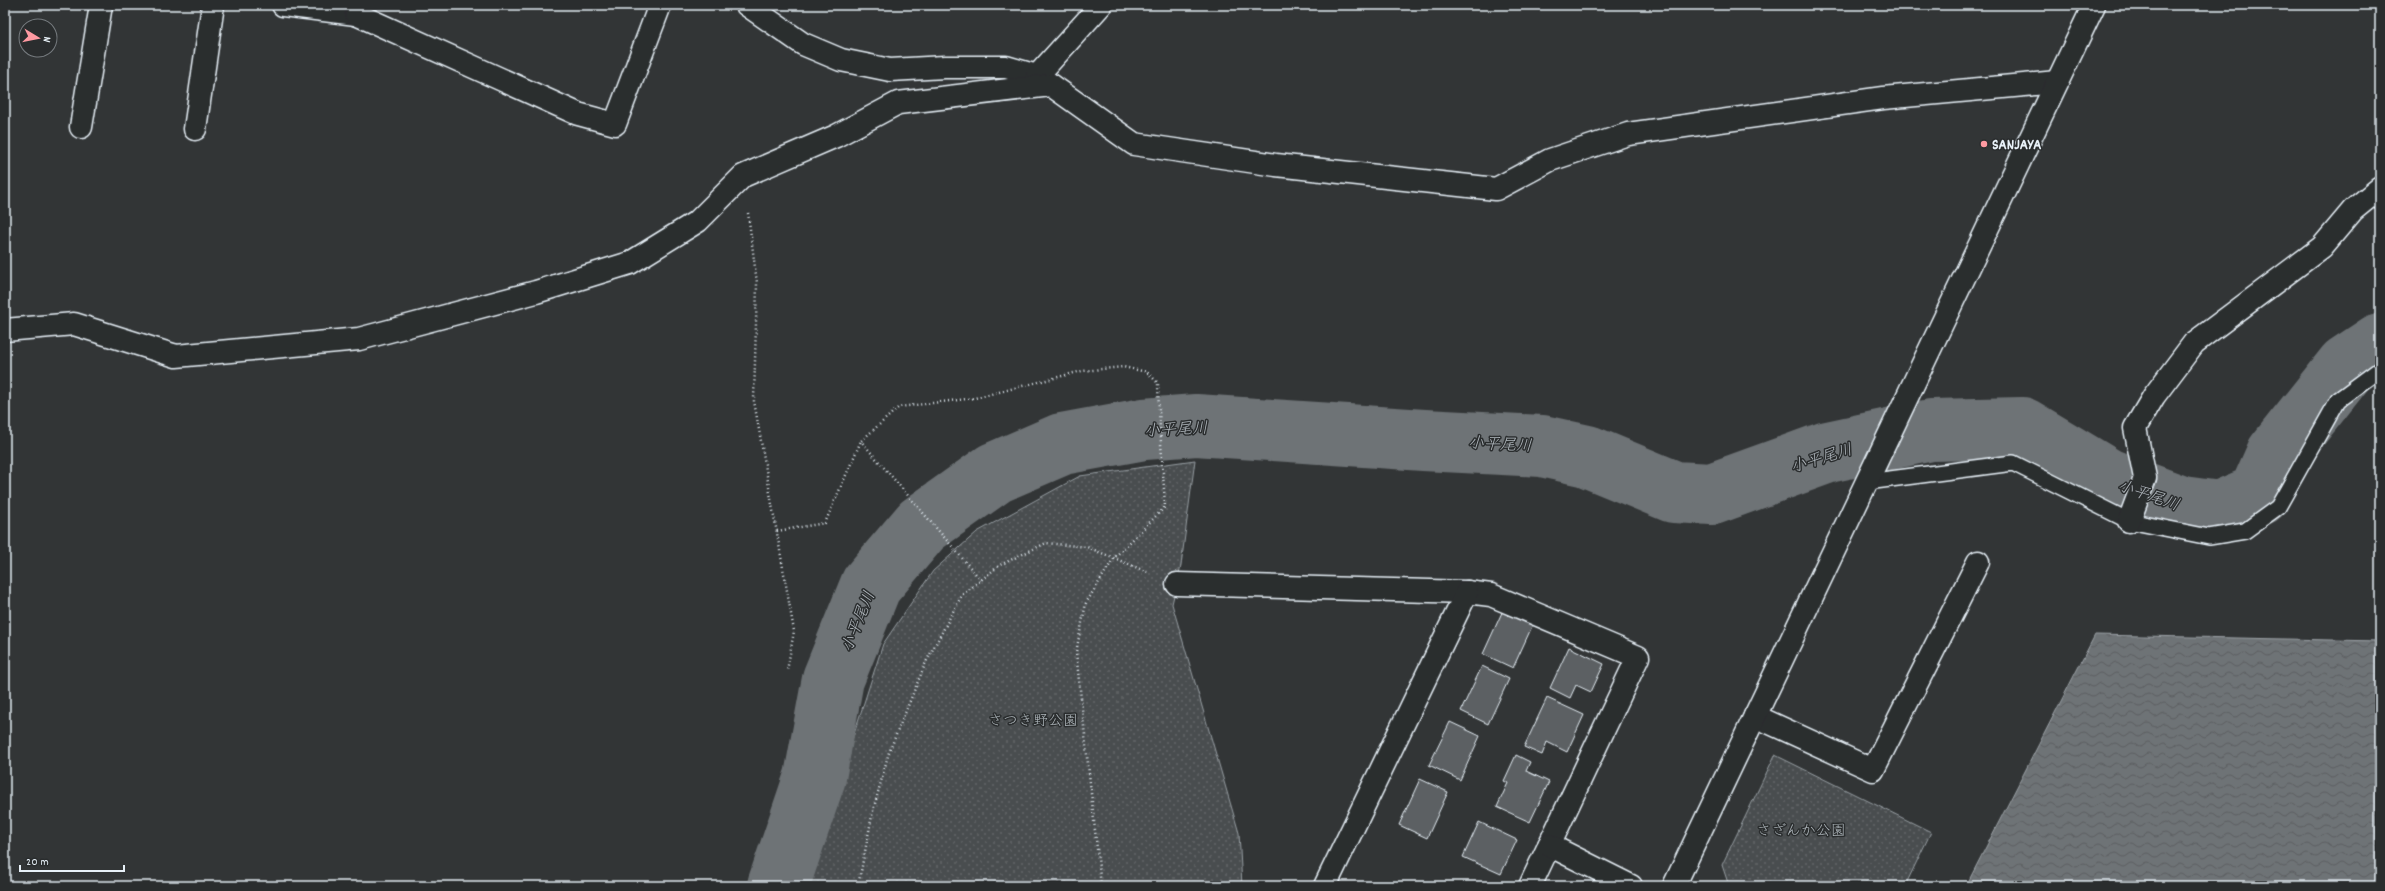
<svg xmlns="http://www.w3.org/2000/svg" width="2385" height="891" font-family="Dekko,'Klee One',sans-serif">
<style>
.park{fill:url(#park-dots);stroke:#989fa4}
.water{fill:url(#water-waves);stroke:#9fa5aa}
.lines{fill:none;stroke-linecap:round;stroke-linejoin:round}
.river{stroke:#6e7376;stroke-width:62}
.building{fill:#5c6063;stroke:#e8f1f8}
.service-casing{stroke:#e8f1f8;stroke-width:18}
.minor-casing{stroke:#e8f1f8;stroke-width:25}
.tertiary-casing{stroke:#e8f1f8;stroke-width:25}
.path{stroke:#e8f1f8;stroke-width:2.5;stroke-dasharray:1 3;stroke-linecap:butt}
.service{stroke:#2a2d2e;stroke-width:15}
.minor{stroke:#2a2d2e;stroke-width:22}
.tertiary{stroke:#2a2d2e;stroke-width:22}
.poi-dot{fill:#ff9aa2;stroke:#2a2d2e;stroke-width:1.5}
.labels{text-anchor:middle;stroke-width:3;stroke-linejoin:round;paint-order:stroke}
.poi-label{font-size:15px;font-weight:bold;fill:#e8f1f8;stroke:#2a2d2e;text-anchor:start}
.park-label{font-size:15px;fill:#b0b8bd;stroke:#2a2d2e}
.water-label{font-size:16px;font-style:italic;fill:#b1b8be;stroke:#2a2d2e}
</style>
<defs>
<pattern id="park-dots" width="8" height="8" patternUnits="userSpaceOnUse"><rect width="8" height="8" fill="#494d4f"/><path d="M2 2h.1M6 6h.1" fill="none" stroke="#636769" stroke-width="1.8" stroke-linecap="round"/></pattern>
<pattern id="water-waves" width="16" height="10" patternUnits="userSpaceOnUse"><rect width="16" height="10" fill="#6e7376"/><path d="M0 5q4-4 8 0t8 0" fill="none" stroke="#5a5e60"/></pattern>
</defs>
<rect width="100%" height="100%" fill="#323536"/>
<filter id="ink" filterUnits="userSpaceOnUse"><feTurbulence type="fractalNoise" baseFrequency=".025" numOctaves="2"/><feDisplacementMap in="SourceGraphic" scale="8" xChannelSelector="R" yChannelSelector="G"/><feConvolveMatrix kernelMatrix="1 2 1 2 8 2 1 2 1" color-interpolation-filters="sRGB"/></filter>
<g filter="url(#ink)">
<g class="park">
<path d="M1195,460L1181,565L1172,604L1239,833L1242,886H809L841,774L883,644L933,571L977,532L1080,476Z"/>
<path d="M1775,755L1931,832L1905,886H1729L1722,865Z"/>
</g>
<path class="water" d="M2095,635L2380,641V886H1966Z"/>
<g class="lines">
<path class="river" d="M778,886L815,777L833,679L871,585L922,525L995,473L1062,444L1144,429L1196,425L1424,440L1542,446L1587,456L1674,492L1712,494L1828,452L1931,430L2022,428L2107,479L2182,507L2219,512L2259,495L2277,454L2347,366L2380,344"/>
</g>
<g class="building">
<path d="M1504,608L1534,622L1513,668L1483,654Z"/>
<path d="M1569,647L1604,664L1591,692L1576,685L1570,698L1550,688Z"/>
<path d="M1482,666L1509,679L1488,724L1461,711Z"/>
<path d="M1547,698L1584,715L1567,752L1547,742L1542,755L1524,747Z"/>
<path d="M1450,722L1480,736L1460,780L1429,765Z"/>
<path d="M1516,755L1530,762L1526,771L1549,782L1530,822L1497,807L1508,783L1504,781Z"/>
<path d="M1420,779L1448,792L1427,838L1399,825Z"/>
<path d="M1479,822L1517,840L1501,874L1463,857Z"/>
</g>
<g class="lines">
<defs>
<path id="service" d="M1867,482L2013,463L2129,521L2209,537L2245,531L2278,507L2338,400L2380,369"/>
<g id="minor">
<path d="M283,5L356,14L360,5"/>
<path d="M747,5L803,44L841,60L890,70L945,67H1006L1037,76L1051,85"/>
<path d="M356,14L578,114L615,124L660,5"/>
<path d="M1037,76L1101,5"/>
<path d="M81,127L101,5"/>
<path d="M195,129L213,5"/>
<path d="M5,330L74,324L176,356L359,339L536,292L630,263L698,221L743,176L836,136L898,103L1051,85L1134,144L1276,165L1496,189L1550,160L1628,134L1883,98L2057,82"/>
<path d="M2129,521L2145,478L2135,428L2154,396L2194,343L2322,247L2353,210L2380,188"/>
<path d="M1177,584L1467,592L1491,595L1638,657L1530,886"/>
<path d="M1755,716L1873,770L1978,562"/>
<path d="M1549,845L1631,886"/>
<path d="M1325,886L1467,592"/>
</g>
<path id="tertiary" d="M1674,886L2094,5"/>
</defs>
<use href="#service" class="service-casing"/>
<use href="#minor" class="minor-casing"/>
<use href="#tertiary" class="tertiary-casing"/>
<g class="path">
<path d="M748,213L757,283L754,401L794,631L787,671"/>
<path d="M777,531L825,523L861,441"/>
<path d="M981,580L861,441L899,407L975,398L1082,371L1123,367L1147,372L1158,383C1159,425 1163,465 1165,507L1114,558L1086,603L1076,652L1101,886"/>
<path d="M858,886L873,811L889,752L926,662L962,595L1000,565L1046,543L1087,547L1150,573"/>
</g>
<use href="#service" class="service"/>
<use href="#minor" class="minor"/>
<use href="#tertiary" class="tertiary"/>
</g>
</g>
<circle class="poi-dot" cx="1984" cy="144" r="4"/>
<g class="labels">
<g class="poi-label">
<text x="1992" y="149">SANJAYA</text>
</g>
<g class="park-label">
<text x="1033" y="725">さつき野公園</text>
<text x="1801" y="835">さざんか公園</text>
</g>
<g class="water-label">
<text transform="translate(1176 428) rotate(-3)" y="6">小平尾川</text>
<text transform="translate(1500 443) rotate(3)" y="6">小平尾川</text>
<text transform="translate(1821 457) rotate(-17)" y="6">小平尾川</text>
<text transform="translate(2149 494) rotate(19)" y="6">小平尾川</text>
<text transform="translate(857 621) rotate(-68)" y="6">小平尾川</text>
</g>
</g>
<rect width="2385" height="891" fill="none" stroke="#2a2d2e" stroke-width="20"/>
<rect x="10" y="10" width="2365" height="871" fill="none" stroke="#e8f1f8" stroke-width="1.5" filter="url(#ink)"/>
<g transform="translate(38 38) rotate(100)"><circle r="19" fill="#2a2d2e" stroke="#767b7f"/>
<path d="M0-3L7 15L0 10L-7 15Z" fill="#ff9aa2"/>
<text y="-6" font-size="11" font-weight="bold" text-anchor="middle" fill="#e8f1f8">N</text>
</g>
<path d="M20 865v6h104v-6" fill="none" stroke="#e8f1f8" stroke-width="2"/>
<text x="26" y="865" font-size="12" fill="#e8f1f8" stroke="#2a2d2e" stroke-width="3" paint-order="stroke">20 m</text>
</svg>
